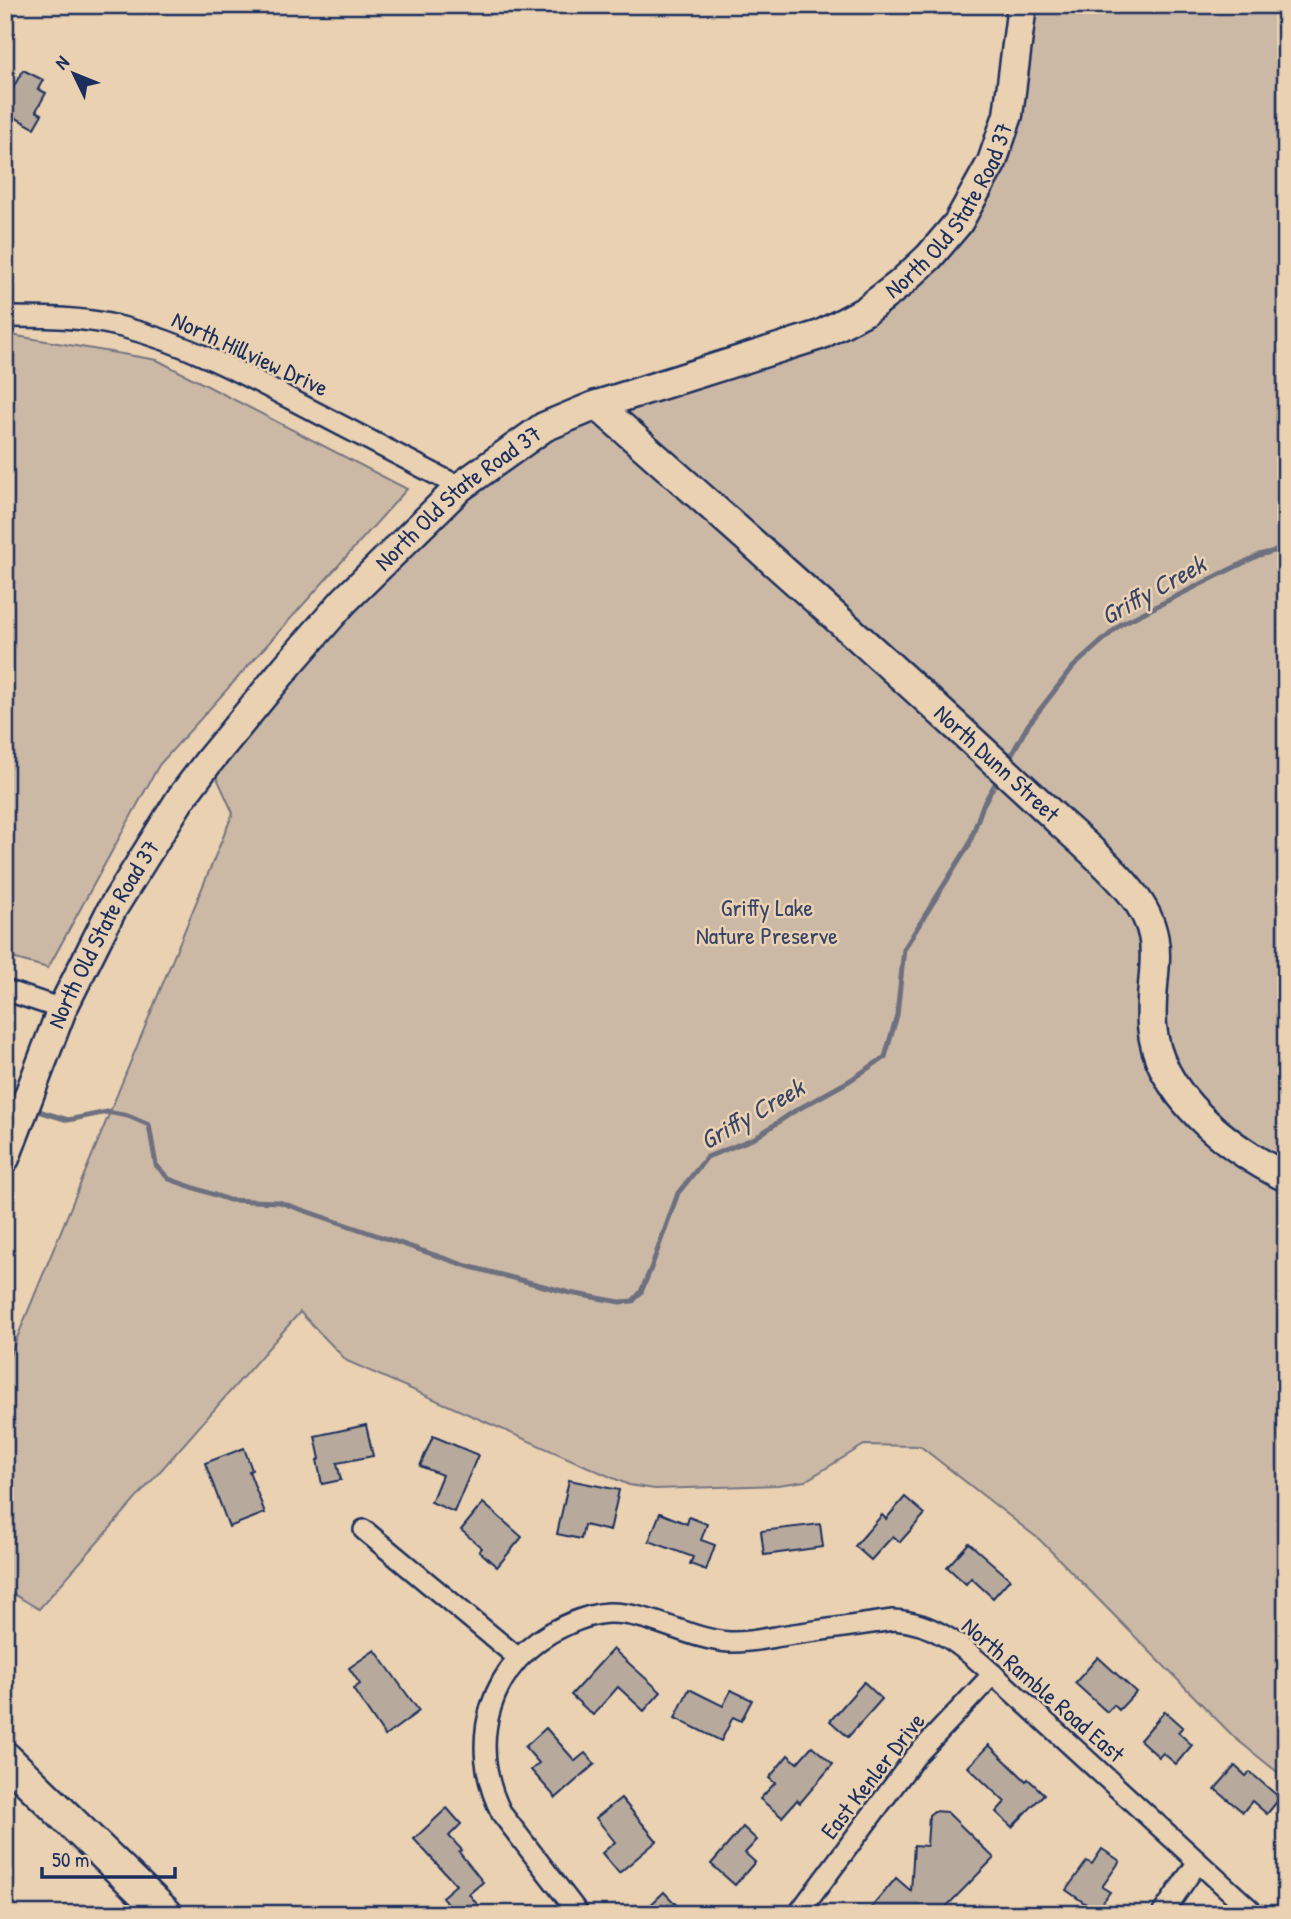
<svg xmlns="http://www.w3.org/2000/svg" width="1291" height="1919" font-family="'Patrick Hand',sans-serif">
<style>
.green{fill:#ccb9a5;stroke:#747482;stroke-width:2}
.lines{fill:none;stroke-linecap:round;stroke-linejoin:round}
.stream{stroke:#6d6f7f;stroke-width:5}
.building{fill:#b7a99c;stroke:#1b2f5e;stroke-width:2}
.street-casing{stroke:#1b2f5e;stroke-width:24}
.secondary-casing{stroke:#1b2f5e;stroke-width:33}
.primary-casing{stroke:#1b2f5e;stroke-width:37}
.street{stroke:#ead1b1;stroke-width:19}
.secondary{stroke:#ead1b1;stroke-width:28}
.primary{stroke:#ead1b1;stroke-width:32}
.labels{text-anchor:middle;stroke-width:5;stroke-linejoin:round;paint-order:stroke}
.street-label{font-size:24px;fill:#1b2f5e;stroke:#ead1b1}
.park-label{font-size:24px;fill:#364469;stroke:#ead1b1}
.water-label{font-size:26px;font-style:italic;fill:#364469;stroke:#ead1b1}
</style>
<rect width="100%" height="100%" fill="#ead1b1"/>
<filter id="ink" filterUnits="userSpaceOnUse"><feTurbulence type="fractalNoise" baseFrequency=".0143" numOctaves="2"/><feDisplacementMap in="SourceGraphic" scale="14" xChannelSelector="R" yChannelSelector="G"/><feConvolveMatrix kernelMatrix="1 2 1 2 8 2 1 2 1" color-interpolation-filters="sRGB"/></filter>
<g filter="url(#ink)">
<g class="green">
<path d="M1022,5H1286V1779L1235,1738L1040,1540L920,1446L864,1445L805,1481L778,1485L655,1489L629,1485L347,1361L300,1312L39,1609L5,1589V1367L233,813L208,758L498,458L865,311L978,188Z"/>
<path d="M5,334L157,360L407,489L159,765L48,968L5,956Z"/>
</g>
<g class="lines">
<g class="stream">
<path d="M1008,761L1028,725L1073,667L1121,624L1259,555L1286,548"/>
<path d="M5,1102L16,1105"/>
<path d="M32,1109L68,1120L107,1112L128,1116L149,1125L156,1165L169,1179L229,1200L279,1202L467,1266L570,1293L620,1302L633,1301L641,1292L651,1268L678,1193L707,1157L755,1138L793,1112L849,1081L885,1057L897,1015L904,949L969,845L983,805L1000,775"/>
</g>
</g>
<g class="building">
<path d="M23,70L43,80L38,89L46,93L36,111L42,114L34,128L5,112V102Z"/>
<path d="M366,1425L373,1456L337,1463L341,1480L322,1484L317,1460L320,1459L315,1436Z"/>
<path d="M433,1436L478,1455L454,1512L431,1502L442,1475L420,1466Z"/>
<path d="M244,1448L252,1470L249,1471L265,1513L229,1527L205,1463Z"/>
<path d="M569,1480L619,1490L610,1531L584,1525L581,1539L557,1534Z"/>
<path d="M905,1497L925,1514L900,1542L893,1536L871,1560L855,1546L882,1515L886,1519Z"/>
<path d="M483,1503L522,1537L497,1567L479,1551L482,1548L461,1530Z"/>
<path d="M660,1513L687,1524L689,1517L707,1524L701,1540L715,1545L706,1570L690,1564L693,1557L649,1541Z"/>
<path d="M820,1524L823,1547L764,1555L761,1531Z"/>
<path d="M969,1543L1010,1579L993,1598L971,1578L966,1584L947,1567Z"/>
<path d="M613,1649L661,1692L644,1711L618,1687L593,1715L571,1695Z"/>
<path d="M375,1650L419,1711L385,1736L353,1689L360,1684L349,1668Z"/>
<path d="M1098,1657L1136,1692L1119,1710L1114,1705L1107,1712L1075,1683Z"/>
<path d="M864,1682L882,1699L848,1737L830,1721Z"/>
<path d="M689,1689L723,1706L731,1690L752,1700L741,1721L733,1717L721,1741L675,1718Z"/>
<path d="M1165,1711L1183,1727L1178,1732L1192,1745L1176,1764L1163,1753L1159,1757L1140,1740Z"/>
<path d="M546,1728L575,1761L585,1753L595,1764L556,1798L531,1770L539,1763L525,1747Z"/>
<path d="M989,1745L1026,1781L1028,1779L1044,1794L1012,1827L996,1812L1005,1802L968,1767Z"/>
<path d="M812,1746L833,1764L800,1803L797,1800L782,1817L760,1799L775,1783L769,1778L788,1755L797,1763Z"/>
<path d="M1235,1766L1246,1776L1250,1772L1280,1798L1267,1814L1252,1801L1243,1812L1215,1789Z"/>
<path d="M621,1798L657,1841L619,1873L602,1853L615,1842L596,1818Z"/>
<path d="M447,1808L461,1824L449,1836L462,1850L459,1852L483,1882L469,1894L485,1914H440L449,1906L442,1897L456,1885L414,1839Z"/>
<path d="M934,1811L947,1812L994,1858L939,1914H866L896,1878L911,1891L914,1845L927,1846L929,1815Z"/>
<path d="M743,1827L757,1840L745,1853L755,1862L735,1885L711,1864Z"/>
<path d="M1102,1849L1120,1861L1102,1887L1110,1892L1096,1911L1066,1890L1087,1861L1092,1864Z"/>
<path d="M664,1892L685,1914H641Z"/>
</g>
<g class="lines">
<defs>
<g id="street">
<path d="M5,317C44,317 84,317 122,327C185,343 242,373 298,403C352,431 406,459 460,487"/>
<path d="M5,990L62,1009"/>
<path d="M364,1530L517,1657"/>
<path d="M579,1914L502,1814C465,1743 490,1659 564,1626C579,1619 594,1613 610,1613C651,1613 688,1639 729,1642C748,1643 768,1638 787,1635C822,1630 858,1625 893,1620C935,1622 963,1647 993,1674L1255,1914"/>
<path d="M798,1914L915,1757L993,1674"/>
<path d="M1162,1914L1198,1862"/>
</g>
<g id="secondary">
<path id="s1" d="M597,405C717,511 837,617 955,725C991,758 1027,791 1062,824C1086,846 1111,867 1131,892C1171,941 1148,972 1152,1026C1158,1095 1228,1148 1286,1177"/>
<path id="s2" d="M5,1158L62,1009L112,909L181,798L209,761L288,665L344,601L460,487L544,427L597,405L820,335L865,311L900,284L929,257L958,223L992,162L1008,115L1022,5"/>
</g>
<path id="primary" d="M5,1758L166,1914"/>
</defs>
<use href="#street" class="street-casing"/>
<use href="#secondary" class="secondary-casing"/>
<use href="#primary" class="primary-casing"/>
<use href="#street" class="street"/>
<use href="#secondary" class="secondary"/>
<use href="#primary" class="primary"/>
</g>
</g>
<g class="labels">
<g class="street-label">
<text dy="8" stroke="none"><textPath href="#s2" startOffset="1400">North Old State Road 37</textPath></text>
<text transform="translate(250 354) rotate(25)" y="8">North Hillview Drive</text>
<text dy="8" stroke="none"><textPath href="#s2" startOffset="812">North Old State Road 37</textPath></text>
<text dy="8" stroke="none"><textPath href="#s1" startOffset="537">North Dunn Street</textPath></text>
<text dy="8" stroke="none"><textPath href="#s2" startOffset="245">North Old State Road 37</textPath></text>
<text transform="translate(1043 1690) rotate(41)" y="8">North Ramble Road East</text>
<text transform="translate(873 1776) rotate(-52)" y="8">East Kenler Drive</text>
</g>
<g class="park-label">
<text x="767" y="916">Griffy Lake<tspan x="767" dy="28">Nature Preserve</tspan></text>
</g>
<g class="water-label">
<text transform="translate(1153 590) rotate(-29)" y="9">Griffy Creek</text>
<text transform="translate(752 1114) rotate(-30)" y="9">Griffy Creek</text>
</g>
</g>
<rect width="1291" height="1919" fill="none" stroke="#ead1b1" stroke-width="28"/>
<rect x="14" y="14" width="1263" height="1891" fill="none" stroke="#1b2f5e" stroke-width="2.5" filter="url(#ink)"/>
<g transform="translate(74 74) rotate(313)" stroke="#ead1b1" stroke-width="5" paint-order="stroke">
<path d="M0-5L12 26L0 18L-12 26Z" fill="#1b2f5e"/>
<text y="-10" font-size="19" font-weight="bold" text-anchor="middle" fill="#1b2f5e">N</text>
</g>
<path d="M42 1867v10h133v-10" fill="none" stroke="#1b2f5e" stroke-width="3.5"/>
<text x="52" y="1867" font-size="21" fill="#1b2f5e" stroke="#ead1b1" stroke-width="5" paint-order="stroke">50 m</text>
</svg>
